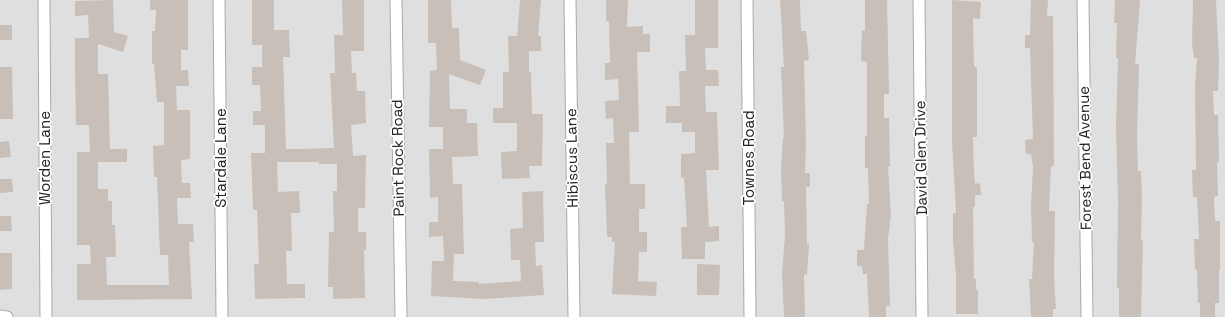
<svg xmlns="http://www.w3.org/2000/svg" width="1225" height="317" font-family="'Space Grotesk',sans-serif">
<style>
.residential{fill:#e0dfdf}
.building{fill:#c7bfb8}
.lines{fill:none;stroke-linecap:round;stroke-linejoin:round}
.minor-casing{stroke:#a9a9a9;stroke-width:13}
.minor{stroke:#fff;stroke-width:11}
.labels{text-anchor:middle;stroke-width:3.5;stroke-linejoin:round;paint-order:stroke}
.street-label{font-size:15px;fill:#222;stroke:#fff}
</style>
<rect width="100%" height="100%" fill="#f2efe9"/>
<rect class="residential" x="0" y="0" width="1225" height="317"/>
<g class="building">
<path d="M113,0L114,32L128,36L123,52L98,44V74H108L110,149H127V162H98V189H108V201H112V225H115L116,257H106L107,285H169L168,255H160L157,177H154L153,146L164,145V102H157L154,64H152V31H155L156,10H150V0H188V50H181V70H188L189,86H176L177,110H190V159L181,160L182,183H190L191,198H177L178,224H193L194,242H189L192,299L77,300V264H91L90,245H77V152H90L89,125H76L75,70V38H89L88,15L75,16V1Z"/>
<path d="M252,0H274V30H289L290,57H283L286,149H302L334,148L330,73H335L334,35H343L342,0H364V51H351L352,73H356L357,91H365L366,123L351,125L353,156L366,155L365,208H358V232H366V250H364L365,298L333,299V287H328L329,232H334L333,191H337V164H319V162H277L278,192L299,191L300,213H291L292,251H286L287,284H305V298L255,299L254,264H259L257,210H253L251,153H265V125H253V111H261L260,85H252V67H262V45H252Z"/>
<path d="M428,0H451L452,28H459L460,60L486,70L480,85L449,74L450,109H467V123H477L478,156L452,157L453,184H462L464,254H454L453,281L479,282V284L521,281L520,260H511L510,229L523,228L522,192L543,191L544,242H535L536,266L542,265L544,295L484,299L431,296L432,261H444L443,236L429,237V222H438V197L430,198L429,149H443V127H429L430,71L437,70L436,43H428Z"/>
<path d="M520,0H541L538,36H541V51H529V72H531L532,114H543L542,166H529L530,178L502,179L501,152L517,151V123H493V108H503V72H509L508,36H517Z"/>
<path d="M606,0H628L627,27L643,26V34H650V52H637L639,132H629L630,184H645V209H639V232H647V252H639L638,281L657,282L656,296L612,294L615,242H612V237H607L605,184H607L606,143H614L613,118L606,119L605,101L619,100L618,79L605,80V63H610L609,21H606Z"/>
<path d="M695,0H718V48H705L706,70H718L719,86H705L706,112H717L719,170H706L709,227L719,226V241L705,242V259H682L681,227H687L684,178H681V154L695,153V132H682V123H666V106H680L679,71H686L685,35H695Z"/>
<path d="M780,0H800L801,31H806L809,60L804,61L806,142L805,173H810V187H806L807,244H809L807,275L804,274L805,317H784L782,273L785,236L784,201H782L781,167L783,137L784,138L781,67H784Z"/>
<path d="M865,0H887L889,94H884V118H889L890,167H888L891,215L888,239L890,306H886V317H869L867,274H863L862,266H857V250H864L867,204H869L868,168H865V136H867V62L861,61L862,30L865,31Z"/>
<path d="M952,0L981,2L980,19L973,18L974,67H977V137H973L974,173L975,184L980,183L981,195H975V207H973L974,279H976V290H978V314H956V276L953,240V213H956L952,142Z"/>
<path d="M1031,0H1048L1047,16H1053L1054,166H1051L1049,211H1055L1054,278L1056,309H1053V317H1031L1029,279H1032L1034,242H1032L1031,206L1033,167L1031,154H1026L1025,140L1033,139L1030,48H1025V35H1030Z"/>
<path d="M1115,0H1140L1135,64H1139L1137,137L1138,171H1141L1142,198L1141,240H1143L1141,317H1119V288H1117L1118,202L1116,127L1118,58H1116L1117,23H1114Z"/>
<path d="M1193,0H1216L1219,63L1218,91H1213L1214,115H1218L1219,162H1217L1218,196L1214,197L1215,221H1220V270H1219V303H1215V317H1200V303H1198L1197,270H1195L1194,239H1199L1197,197H1193L1192,170H1196L1195,87L1197,58H1194L1192,44Z"/>
<rect x="0" y="25" width="12" height="15"/>
<path d="M0,67H12L13,119H0Z"/>
<path d="M9,141L11,157L0,158V142Z"/>
<path d="M0,179H12L13,192L0,193Z"/>
<path d="M0,216H11L12,231H0Z"/>
<path d="M0,253H12V289L0,290Z"/>
<path d="M697,264L720,265L719,295H697Z"/>
</g>
<g class="lines">
<defs>
<g id="minor">
<path d="M44,0L46,317"/>
<path d="M219,0L222,317"/>
<path d="M396,0L401,317"/>
<path d="M570,0L574,317"/>
<path d="M747,0L750,317"/>
<path d="M919,0L922,317"/>
<path d="M1083,0L1087,317"/>
<path d="M0,316L7,317"/>
</g>
</defs>
<use href="#minor" class="minor-casing"/>
<use href="#minor" class="minor"/>
</g>
<g class="labels">
<g class="street-label">
<text transform="translate(45 158) rotate(-90)" y="5">Worden Lane</text>
<text transform="translate(221 158) rotate(-90)" y="5">Stardale Lane</text>
<text transform="translate(398 158) rotate(-91)" y="5">Paint Rock Road</text>
<text transform="translate(572 158) rotate(-91)" y="5">Hibiscus Lane</text>
<text transform="translate(749 158) rotate(-90)" y="5">Townes Road</text>
<text transform="translate(921 158) rotate(-91)" y="5">David Glen Drive</text>
<text transform="translate(1085 158) rotate(-91)" y="5">Forest Bend Avenue</text>
</g>
</g>
</svg>
